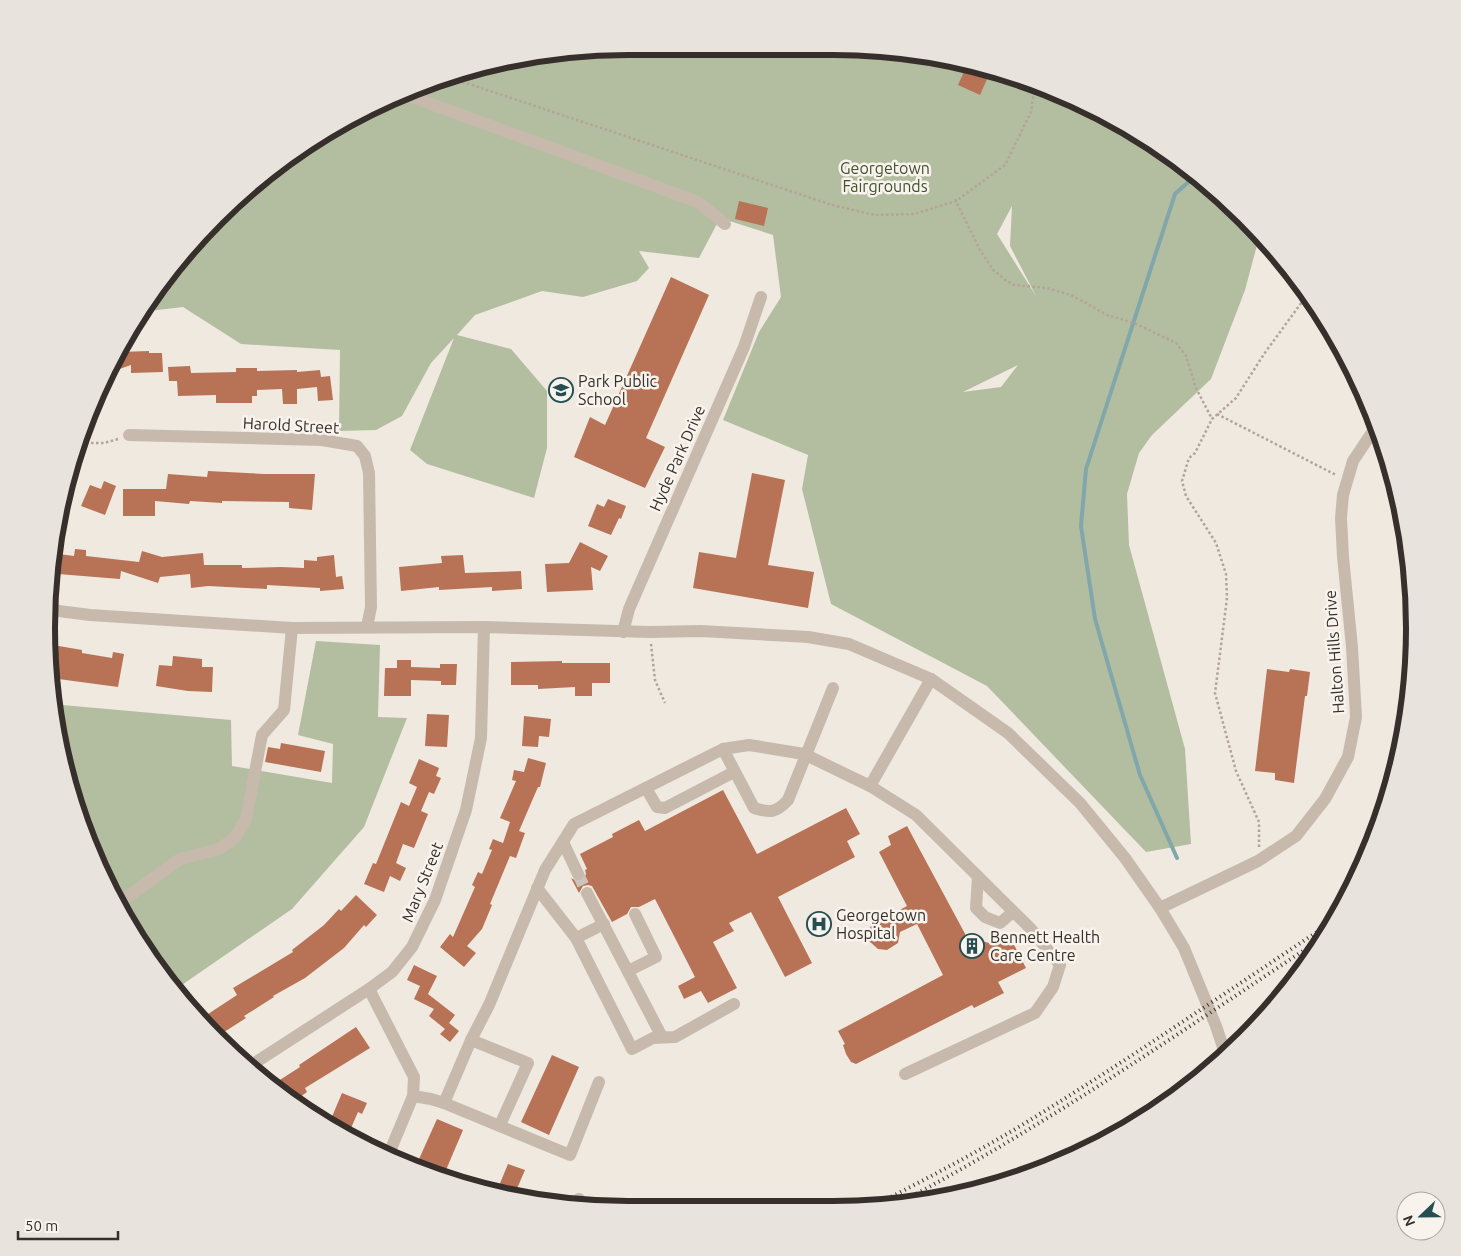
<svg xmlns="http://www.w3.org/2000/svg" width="1461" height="1256" font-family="Ubuntu,sans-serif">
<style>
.green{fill:#b3bea1;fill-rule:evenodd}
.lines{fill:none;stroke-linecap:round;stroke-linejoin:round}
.stream{stroke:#82a7aa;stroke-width:4}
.building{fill:#b87256}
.minor-tunnel{stroke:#cbc4bc;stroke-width:12;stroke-dasharray:12 6;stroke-linecap:butt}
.path{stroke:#b3a497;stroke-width:2.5;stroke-dasharray:2.5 2.5;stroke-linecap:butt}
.minor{stroke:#c7baad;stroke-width:12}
.rail{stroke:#362f2b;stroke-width:4;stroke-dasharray:1 4;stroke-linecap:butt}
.labels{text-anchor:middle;stroke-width:5;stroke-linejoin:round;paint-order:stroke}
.park-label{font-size:16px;fill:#445231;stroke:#f8f3ec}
.poi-label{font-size:16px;fill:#362f2b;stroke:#f8f3ec;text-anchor:start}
.street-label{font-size:16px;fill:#362f2b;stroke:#f8f3ec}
.rim{fill:none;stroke:#362f2b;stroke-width:6}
</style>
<rect width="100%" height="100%" fill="#f0e9e0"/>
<g class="green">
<path d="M628,46L909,51L1020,77L1091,106L1187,167L1260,234L1245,290L1211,379L1152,435L1139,453L1127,494L1129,545L1185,749L1191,844L1146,852L987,686L831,604L802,489L808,455L723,420L759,332L781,297L773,235L720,218L699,258L639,251L649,268L637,281L583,297L542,291L475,315L457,335L511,349L547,391V448L534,498L427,464L410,450L454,338L431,363L402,416L376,430L339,431L340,350L241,344L183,307L141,312L144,305L245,190L370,106L478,66ZM1012,206L1010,246L1036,296L997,234ZM1018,365L1001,387L963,392Z"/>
<path d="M316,641L380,645L378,717L407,718L364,827L292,909L176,989L144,951L77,815L51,704L231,720L232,766L332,783L333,744L298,735Z"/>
</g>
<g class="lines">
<path class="stream" d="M1177,858L1140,775L1095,619L1081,526L1086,469L1175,194L1196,175"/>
</g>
<g class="building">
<path d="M967,65L991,70L980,95L958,85Z"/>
<path d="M739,201L768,208L764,226L735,219Z"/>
<path d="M671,277L709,295L646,438L665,447L645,488L574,457L590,417L605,425Z"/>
<path d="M149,351V353H162L163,372L131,373V365L108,373L119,352Z"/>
<path d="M190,366L191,373L236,372V368H257V371L297,370V372L320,370L321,377L330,376L333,400L318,401L317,387L297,389V404H283L282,389L257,390V396H252V403H216V395L178,396L177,381H169L168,367Z"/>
<path d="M208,471L264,474H315L312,510L289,508V502L222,501V503L190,501L189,504L155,501V516H123V489H166L168,474L207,477Z"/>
<path d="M752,473L785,480L768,565L814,572L808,608L693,588L699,552L736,558Z"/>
<path d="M104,481L116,486L105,515L81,506L90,485L101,489Z"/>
<path d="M608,499L626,506L621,519L619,518L611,535L588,526L597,504L604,507Z"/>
<path d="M580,542L608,556L600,571L591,567L593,590L547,592L545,564L569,563Z"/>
<path d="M75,549L86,550V556L139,562L142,551L162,557L203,553L204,565H242V568L281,567L304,568V560L317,561V557L334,555L336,577L342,576L344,589L320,591V588L267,585V589L208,586L191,588L190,574L160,577L158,583L121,571L120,579L58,574L59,554L74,556Z"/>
<path d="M463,555L465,573L521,571L522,589L492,591V587L439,590V587L401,591L399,567L442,563L441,556Z"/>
<path d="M53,645L82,650V653L112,658L113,652L124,654L118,687L51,678Z"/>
<path d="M173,656L202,659V667H213L212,692L188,691L156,686L159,665L172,666Z"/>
<path d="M397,660H411V667L440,668V664H457L456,685H441V681L411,680V696H384L385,668H397Z"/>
<path d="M562,661V663H610V683H592V696H575V687L538,689V685H511V662Z"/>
<path d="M1267,669L1289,672L1290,669L1310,672L1307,696H1305L1294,783L1275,780V773L1255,771Z"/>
<path d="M427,714L449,715L447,747L425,746Z"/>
<path d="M524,716L551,719L549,737L539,736L538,747L522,746Z"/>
<path d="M281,743L325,751L321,772L265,762L268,747L280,749Z"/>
<path d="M528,758L546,763L540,787H538L519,831L525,833L516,858L510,856L490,904L492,905L482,929L467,946L476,953L464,967L440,947L450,934L453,937L475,887L472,885L478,872L482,874L492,850L489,849L493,839L503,843L510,822L500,818L516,781L512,780L514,770L524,772Z"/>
<path d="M419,759L439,768L436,776L441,778L434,794L429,792L421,811L428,814L414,848L403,844L396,863L406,868L400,881L390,876L384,892L364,884L373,863L376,864L401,802L409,806L417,787L409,783Z"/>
<path d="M723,790L757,854L846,808L860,834L847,841L855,857L778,897L812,963L785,977L751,912L729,923L734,931L713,942L737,988L708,1003L701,991L684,999L678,986L695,977L655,899L639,907H631L627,914L612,922L592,886L588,885L583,886L579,893L571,878L578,882L584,879L586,874L585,870L587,869L580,854L613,837L612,834L639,820L645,831Z"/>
<path d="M907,826L970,943L979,940L992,944L1009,935L1026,968L998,982L1004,993L974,1008L972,1005L856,1064L851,1062L846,1054L843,1045L845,1044L838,1031L943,975L917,924L900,932L898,943L887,950L878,949L869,941L868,931L874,921L885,918L907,906L879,852L891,845L888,836Z"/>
<path d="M356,895L377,915L366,927L364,925L344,948L305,978L273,996L274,997L244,1016L246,1018L218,1036L205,1016L237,995L233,988L293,952L292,950L324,925L339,909L341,911Z"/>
<path d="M414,965L437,976L428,994L455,1015L449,1023L459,1031L450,1042L440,1034L445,1029L429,1016L434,1009L414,999L420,986L407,980Z"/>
<path d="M356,1027L370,1048L305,1088L307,1092L293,1102L272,1085L300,1067L299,1065Z"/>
<path d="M552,1055L579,1067L549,1135L521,1122Z"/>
<path d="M342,1093L367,1103L362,1114L358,1112L348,1135L332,1126L335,1120L331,1119Z"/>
<path d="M437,1119L463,1130L443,1177L415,1168Z"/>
<path d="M508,1164L525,1170L513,1198L496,1193Z"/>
</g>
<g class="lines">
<path class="minor-tunnel" d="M578,874L587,893"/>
<g class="path">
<path d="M448,77L832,205L875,215L914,214L956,201L1005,165L1031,112L1035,84"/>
<path d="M955,199L980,250L994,271L1007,281L1014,285L1047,288L1071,295L1107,315L1134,323L1176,343L1186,356L1196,388L1212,419"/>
<path d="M1217,414L1336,475"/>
<path d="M81,443H104L118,439"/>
<path d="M651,644L655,680L665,703"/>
<path d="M1259,847V822L1236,771L1215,693L1227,598L1226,574L1216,543L1186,496L1182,481L1189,458L1195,453L1212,419L1236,398L1264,354L1307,295"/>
</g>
<g class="minor">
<path d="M404,94L698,202L725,224"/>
<path d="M129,435L322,440L357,446L365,456L369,473L371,607L367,627"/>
<path d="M51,610L90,615L292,628L484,627L650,632L701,631L808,637L849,644L931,679L1008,733L1080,803L1125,858L1160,908L1184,948L1216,1026L1226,1056"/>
<path d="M623,632L629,609L744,347L761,297"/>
<path d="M723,749L754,808C770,813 776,813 788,800L833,688"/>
<path d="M870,786L931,679"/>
<path d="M646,788L657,807L665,808L734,772"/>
<path d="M563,842L578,874"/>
<path d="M978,877L976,908L985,917L1000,923L1013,912"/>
<path d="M537,888L576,938L632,1049L653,1038L675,1037L734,1004"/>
<path d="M587,893L662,1037"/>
<path d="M120,902L180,859L219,849L235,838L246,819L262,735L284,710L292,628"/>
<path d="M1160,908L1258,861L1296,836L1325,799L1348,757L1356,717L1352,647L1343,557L1341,518L1343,495L1353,461L1377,425"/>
<path d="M576,938L604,924"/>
<path d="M628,971L656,957L635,914"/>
<path d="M369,989L414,1077L413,1096L388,1156"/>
<path d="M471,1040L528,1063L500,1125"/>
<path d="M250,1066L369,989L392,972L412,947L435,900L466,810L481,738L484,627"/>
<path d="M413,1096L431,1099L444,1103L471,1040L489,1005L545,870L574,824L723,749L749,745L804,754L870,786L916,815L1031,929L1060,965L1053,987L1035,1013L905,1074"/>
<path d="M444,1103L570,1155L599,1082"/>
<path d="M572,1204L579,1199"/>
</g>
<g class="rail">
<path d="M899,1203C1046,1126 1183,1030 1321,939"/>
<path d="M869,1208C921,1182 972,1155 1022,1125C1127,1061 1229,990 1332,922"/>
</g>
</g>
<defs>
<symbol id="school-ring" viewBox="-11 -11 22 22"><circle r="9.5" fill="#f8f3ec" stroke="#254e53" stroke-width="1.5"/><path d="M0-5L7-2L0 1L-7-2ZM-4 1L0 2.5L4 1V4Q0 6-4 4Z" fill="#254e53"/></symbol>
<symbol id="hospital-ring" viewBox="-11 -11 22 22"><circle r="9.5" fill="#f8f3ec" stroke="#254e53" stroke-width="1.5"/><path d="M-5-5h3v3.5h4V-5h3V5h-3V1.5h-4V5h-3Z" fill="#254e53"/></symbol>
<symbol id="building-ring" viewBox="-11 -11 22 22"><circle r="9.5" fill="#f8f3ec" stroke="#254e53" stroke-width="1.5"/><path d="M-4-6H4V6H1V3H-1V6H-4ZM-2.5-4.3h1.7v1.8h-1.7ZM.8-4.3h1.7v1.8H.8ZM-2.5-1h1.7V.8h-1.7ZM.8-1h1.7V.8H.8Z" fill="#254e53"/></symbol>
</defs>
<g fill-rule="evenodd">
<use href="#school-ring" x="547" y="376" width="28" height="28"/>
<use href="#hospital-ring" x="805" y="910" width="28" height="28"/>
<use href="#building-ring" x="958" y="932" width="28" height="28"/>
</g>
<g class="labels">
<g class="park-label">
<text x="885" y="174">Georgetown<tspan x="885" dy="18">Fairgrounds</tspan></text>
</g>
<g class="poi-label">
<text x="578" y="387">Park Public<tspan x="578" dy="18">School</tspan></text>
<text x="836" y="921">Georgetown<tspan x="836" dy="18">Hospital</tspan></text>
<text x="990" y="943">Bennett Health<tspan x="990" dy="18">Care Centre</tspan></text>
</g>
<g class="street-label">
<text transform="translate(291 425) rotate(3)" y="6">Harold Street</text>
<text transform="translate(677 458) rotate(-66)" y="6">Hyde Park Drive</text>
<text transform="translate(1334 652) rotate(-94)" y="6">Halton Hills Drive</text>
<text transform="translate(422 882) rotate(-68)" y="6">Mary Street</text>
</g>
</g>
<path d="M0 0H1461V1256H0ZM628 55H833A573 573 0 0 1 1406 628V628A573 573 0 0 1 833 1201H628A573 573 0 0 1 55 628V628A573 573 0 0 1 628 55Z" fill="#e8e3dd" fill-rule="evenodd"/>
<path class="rim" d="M628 55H833A573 573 0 0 1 1406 628V628A573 573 0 0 1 833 1201H628A573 573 0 0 1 55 628V628A573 573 0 0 1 628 55Z"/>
<g transform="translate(1421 1216) rotate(248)"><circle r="24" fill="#f8f3ec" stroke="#aaa59f"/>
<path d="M0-4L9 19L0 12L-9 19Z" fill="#254e53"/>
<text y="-8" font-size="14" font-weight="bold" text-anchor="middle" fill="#362f2b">N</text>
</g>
<path d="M18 1231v8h100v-8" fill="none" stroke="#362f2b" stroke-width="2.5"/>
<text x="25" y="1231" font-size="15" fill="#362f2b" stroke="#f8f3ec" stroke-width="4" paint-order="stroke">50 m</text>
</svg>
